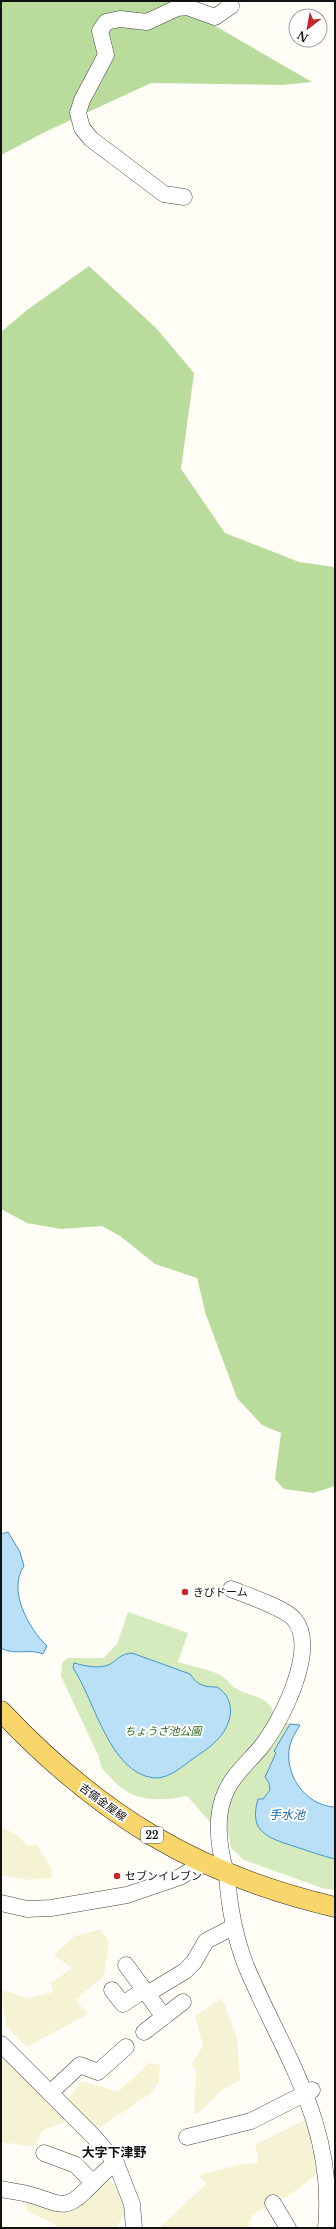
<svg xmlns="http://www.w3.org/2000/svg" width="336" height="2229" font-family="'Libre Baskerville','Noto Sans JP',serif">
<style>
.farmland{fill:#f6f3d4}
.green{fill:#d5ebbd}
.forest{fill:#b9dc9c}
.water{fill:#b9e0f7;stroke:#3f96cf}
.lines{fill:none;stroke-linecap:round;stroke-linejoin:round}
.minor-casing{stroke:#444;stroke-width:17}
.major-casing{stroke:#222;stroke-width:21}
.minor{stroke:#fff;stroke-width:16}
.major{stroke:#f9d66b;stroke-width:20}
.poi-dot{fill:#c4262e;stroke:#fff;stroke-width:1.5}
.labels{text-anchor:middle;stroke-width:4;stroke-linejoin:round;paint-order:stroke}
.shield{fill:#fff;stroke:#585858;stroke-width:1}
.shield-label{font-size:10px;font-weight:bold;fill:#111}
.poi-label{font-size:11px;fill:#111;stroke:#fff;text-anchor:start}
.park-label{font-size:11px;font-style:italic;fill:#2f6b1f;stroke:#fff}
.street-label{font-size:11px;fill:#111;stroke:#fff}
.water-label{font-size:12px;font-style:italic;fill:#1768a6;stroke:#fff}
.quarter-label{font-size:13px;font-weight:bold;fill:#111;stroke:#fff}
</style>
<rect width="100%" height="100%" fill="#fffdf5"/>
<g class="farmland">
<path d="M1,1827L15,1834L28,1846L37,1845L53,1871L51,1878L29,1880L1,1875Z"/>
<path d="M101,1929L109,1943L104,1976L75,2000L88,2014L27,2047L6,2026L1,1992L7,1991L22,1997L29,1998L53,1992L51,1983L72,1968L54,1955L75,1936Z"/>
<path d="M222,1998L237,2038L240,2080L222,2090L198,2113H194L196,2070L191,2065L203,2046L195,2016Z"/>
<path d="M8,2060L65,2122L43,2130L34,2147L1,2142V2062Z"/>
<path d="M149,2063L160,2065L159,2082L150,2094L96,2130L65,2100L73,2093L82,2081L118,2092Z"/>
<path d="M311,2117L322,2170L291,2194L253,2214L248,2228H159L206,2184L199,2175L238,2165L257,2163L258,2155L255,2145Z"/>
<path d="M110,2179L117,2191L120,2189L129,2206L116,2228H54L56,2225L27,2211L25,2205L30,2198L57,2212H68Z"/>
</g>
<path class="green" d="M128,1612L188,1633L178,1662C192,1667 208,1668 222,1676C227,1679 230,1685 235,1688C249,1697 269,1695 274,1714L290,1724L300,1725C296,1732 292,1737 290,1745C283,1773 305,1806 335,1807V1890L322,1888L244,1860L231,1848L228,1831L210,1822L187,1796C158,1802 131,1802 111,1778C104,1771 100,1767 99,1757L61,1676L62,1663L67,1658H103L117,1644Z"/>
<g class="forest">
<path d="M1,1H172L312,82L282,85L151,83L45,132L1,155Z"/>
<path d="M89,266L156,328L194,373L181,469L225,533L299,562L335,567V1486L313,1493L284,1489L275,1479L281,1433L262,1425L237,1398L206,1315L197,1278L155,1264L120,1236L102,1226L61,1229L27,1223L1,1209V332L27,310Z"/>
</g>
<g class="water">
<path d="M8,1532L20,1552L24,1566C7,1590 29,1629 47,1646L43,1654C29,1648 15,1656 1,1648V1534Z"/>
<path d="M132,1653L190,1674C197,1685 204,1687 217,1687C238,1700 232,1726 216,1741C210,1748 201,1753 194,1758C183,1766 169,1779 154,1778C109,1773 94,1698 73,1668L74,1663C85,1666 102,1670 112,1663C120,1657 122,1654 132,1653Z"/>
<path d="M290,1724L300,1725C296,1732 292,1737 290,1745C283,1773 305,1806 335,1807V1859C322,1856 309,1851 296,1847C269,1838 248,1833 258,1799H263L270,1790L269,1783L265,1777L276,1753L274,1751Z"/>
</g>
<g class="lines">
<defs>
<g id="minor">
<path d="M184,197L164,194L91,139L82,128L78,113L82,100L106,55L100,31L106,22L120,19L147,22L177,8L187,7L215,17L231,6L229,1"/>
<path d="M226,1873C219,1849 215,1823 223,1799C230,1777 247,1764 261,1747C281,1722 319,1648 294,1619C285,1608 246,1595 231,1589"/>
<path d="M227,1874C229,1907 234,1935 246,1966C283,2054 336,2124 326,2228"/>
<path d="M1,1903L27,1909L51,1908L127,1895L180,1877L203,1863"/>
<path d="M126,1965L164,2017"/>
<path d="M112,1990L123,2004L144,1990"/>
<path d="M147,1994L185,1971L194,1962L206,1941L233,1927"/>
<path d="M144,2032L183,2002"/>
<path d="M1,2044L94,2137L116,2163L132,2204L134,2228"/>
<path d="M50,2093L80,2065L98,2072L126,2047"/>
<path d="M187,2137L251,2121L312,2090"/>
<path d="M44,2153L76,2165L93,2183"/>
<path d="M1,2189C11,2191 22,2192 31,2195C55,2201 63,2213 84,2192C95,2182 103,2171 116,2163"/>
<path d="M273,2203L288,2228"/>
</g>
<path id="major" d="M1,1711C98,1814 197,1875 335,1907"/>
</defs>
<use href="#minor" class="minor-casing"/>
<use href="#major" class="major-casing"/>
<use href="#minor" class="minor"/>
<use href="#major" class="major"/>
</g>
<g class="poi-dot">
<circle cx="185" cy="1592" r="4"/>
<circle cx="117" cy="1876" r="4"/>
</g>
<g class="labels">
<rect class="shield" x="141" y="1827" width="22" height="16" rx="3"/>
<g class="shield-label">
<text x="152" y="1839">22</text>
</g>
<g class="poi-label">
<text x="193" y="1596">きびドーム</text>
<text x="125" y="1880">セブンイレブン</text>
</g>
<g class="park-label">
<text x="163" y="1735">ちょうざ池公園</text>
</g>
<g class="street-label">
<text transform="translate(103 1802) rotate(36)" y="4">吉備金屋線</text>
</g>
<g class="water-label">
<text x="287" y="1819">手水池</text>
</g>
<g class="quarter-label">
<text x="114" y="2157">大字下津野</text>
</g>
</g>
<rect width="336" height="2229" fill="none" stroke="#111111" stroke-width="4"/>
<g transform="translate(308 28) rotate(211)"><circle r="19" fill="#ffffff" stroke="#a0a0a0"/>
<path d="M0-3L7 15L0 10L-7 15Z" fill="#c4262e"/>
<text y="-6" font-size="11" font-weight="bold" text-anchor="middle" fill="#111111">N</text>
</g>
</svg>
